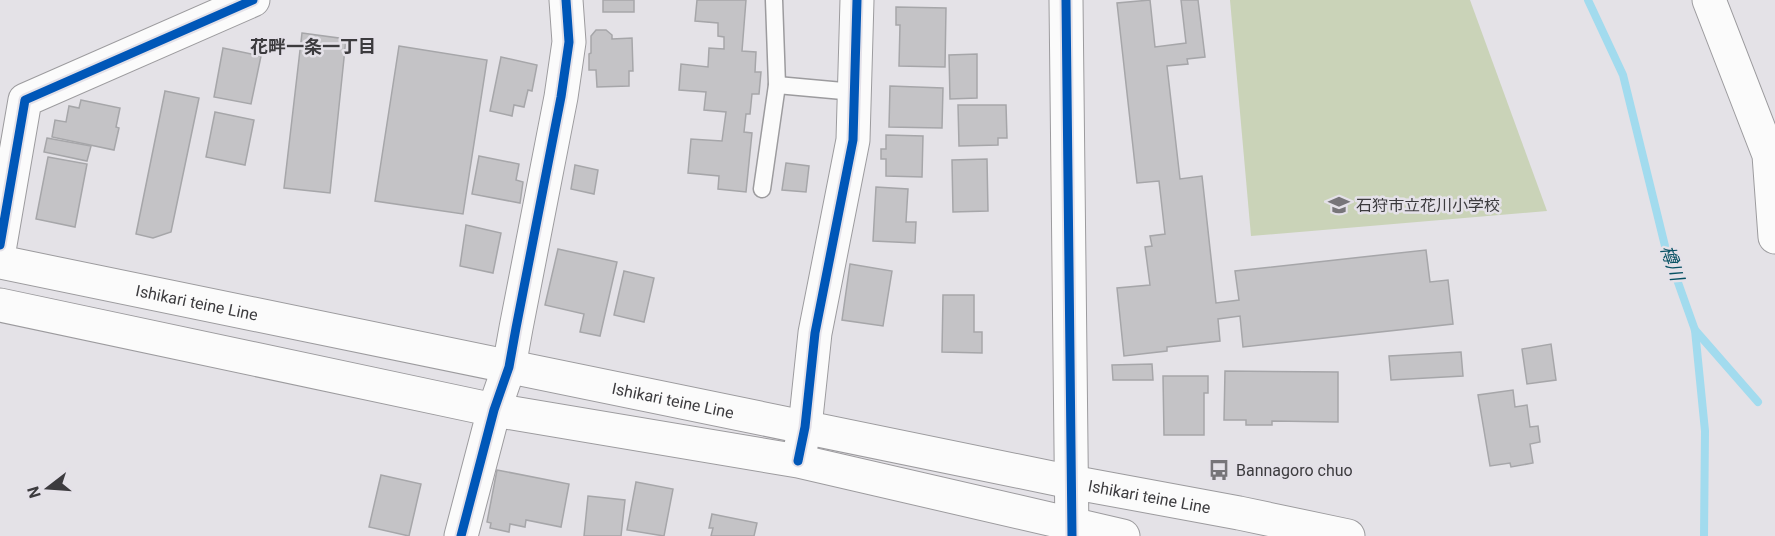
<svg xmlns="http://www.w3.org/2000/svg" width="1775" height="536" font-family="Roboto,'Noto Sans JP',sans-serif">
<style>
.green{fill:#cad3b8}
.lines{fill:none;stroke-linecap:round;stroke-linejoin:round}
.stream{stroke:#a2dbee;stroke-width:8}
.building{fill:#c4c3c6;stroke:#a6a6a9;stroke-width:1.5}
.lane-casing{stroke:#9c9b9e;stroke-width:19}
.street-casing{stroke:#9c9b9e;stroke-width:35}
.secondary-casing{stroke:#9c9b9e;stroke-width:35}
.primary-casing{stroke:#9c9b9e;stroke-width:35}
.lane{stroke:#fbfbfb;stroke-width:16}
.street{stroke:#fbfbfb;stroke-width:33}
.secondary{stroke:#fbfbfb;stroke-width:33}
.primary{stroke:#fbfbfb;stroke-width:33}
.cycleway-casing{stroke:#e4e1e8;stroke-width:13}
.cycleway{stroke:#0057b8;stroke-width:9}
.labels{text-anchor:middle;stroke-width:5;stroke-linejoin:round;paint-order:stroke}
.poi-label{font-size:16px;fill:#3c3b3e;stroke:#e4e1e8;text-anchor:start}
.street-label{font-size:16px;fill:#3c3b3e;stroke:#e4e1e8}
.neighbourhood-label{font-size:18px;font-weight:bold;fill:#3c3b3e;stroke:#e4e1e8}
.water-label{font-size:18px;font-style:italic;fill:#085264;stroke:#e4e1e8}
</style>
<rect width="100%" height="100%" fill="#e4e2e7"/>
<path class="green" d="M1230,0H1470L1547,211L1251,236Z"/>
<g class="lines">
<g class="stream">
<path d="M1588,0L1623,75L1665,246L1695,330L1705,431L1704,536"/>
<path d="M1695,330L1758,402"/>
</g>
</g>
<g class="building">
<rect x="603" y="0" width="31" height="12"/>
<path d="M697,0H746L742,51L756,52L755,72H761L759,94H752L750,114H746L744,132L752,133L746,192L718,189L719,176L688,173L691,139L722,141L726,112L704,110L706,92L679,90L681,64L708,67L709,48L724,49V37L718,36V23L695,21Z"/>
<path d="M1150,0L1155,47L1186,43L1181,0H1198L1205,57L1187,59L1188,64L1167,66L1180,179L1202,176L1216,303L1239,300L1235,271L1426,250L1430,282L1448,280L1453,324L1243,347L1240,316L1218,319L1220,341L1167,347V351L1124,356L1117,288L1150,285L1145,247L1152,246L1150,236L1165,234L1159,181L1137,183L1117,3Z"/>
<path d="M896,7L946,8L945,67L899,66L900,25H896Z"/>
<path d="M596,30H606L612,35V39L632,38L633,71H629V86L597,87L596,70H589V54L591,53V36Z"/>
<path d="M302,33L346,39L330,193L284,188Z"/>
<path d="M399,46L487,60L463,214L375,201Z"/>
<path d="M223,48L261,56L251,104L214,97Z"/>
<path d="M977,54V98L950,99L949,55Z"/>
<path d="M501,57L537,65L532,91L528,90L524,107L514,105L512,116L490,111Z"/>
<path d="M890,86L943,88L942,128L889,127Z"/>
<path d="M165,91L199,98L171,232L153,238L136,234Z"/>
<path d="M81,100L120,108L116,127L119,128L114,150L52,137L55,120L66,122L69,106L79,108Z"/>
<path d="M958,105H1006L1007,138H998V145L959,146Z"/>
<path d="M215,112L254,120L245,165L206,157Z"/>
<path d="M886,135L923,136L922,177L886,176V159H881V149H886Z"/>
<path d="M47,138L91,146L87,161L44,152Z"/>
<path d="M479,156L519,164L516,180L523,182L520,203L472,194Z"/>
<path d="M48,157L87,164L75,227L36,219Z"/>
<path d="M987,159L988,211L953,212L952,160Z"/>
<path d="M786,163L809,166L806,192L782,190Z"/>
<path d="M575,165L598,170L594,194L571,189Z"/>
<path d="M876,187L908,189L906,222H916L915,243L873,241Z"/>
<path d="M466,225L501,233L493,273L460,266Z"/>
<path d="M558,249L617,262L600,336L580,332L584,314L545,305Z"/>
<path d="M850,264L892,271L883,326L842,320Z"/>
<path d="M624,271L654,278L644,322L614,315Z"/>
<path d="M943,295H974V332H982V353L942,352Z"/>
<path d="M1551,344L1556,380L1527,384L1522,349Z"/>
<path d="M1461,352L1463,376L1391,380L1389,356Z"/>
<path d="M1152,364L1153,380H1113L1112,365Z"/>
<path d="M1225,371L1338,372V422L1272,421V425H1246V420H1224Z"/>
<path d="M1163,376H1208V393H1204V435H1164Z"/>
<path d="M1513,390L1515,407L1527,405L1530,427L1538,426L1540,442L1530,444L1533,463L1511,467L1510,463L1490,466L1478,395Z"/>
<path d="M497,470L569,484L561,527L526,520L525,527L510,524L509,532L490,528L491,523L487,522Z"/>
<path d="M381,475L421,484L409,536L369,527Z"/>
<path d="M636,482L673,489L664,536L627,530Z"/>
<path d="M588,496L625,500L621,536H584Z"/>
<path d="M712,514L757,523L754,536H711L713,528H709Z"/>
</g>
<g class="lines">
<defs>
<g id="lane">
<path d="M777,85L854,92"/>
<path d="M762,189L777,85L774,0"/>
</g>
<g id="street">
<path d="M1709,0L1769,155L1775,237"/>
<path d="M0,245L25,100L253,0"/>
<path d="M799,455L805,427L815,333L853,140L857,0"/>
<path d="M461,536L494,410L509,367L516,328L561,97L569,42L566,0"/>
</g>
<path id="secondary" d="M1066,0L1072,536"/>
<g id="primary">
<path id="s1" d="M0,262L1071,482L1239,513L1348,536"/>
<path d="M0,305L494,410L798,461L1123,536"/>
</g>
</defs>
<use href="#lane" class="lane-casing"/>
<use href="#street" class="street-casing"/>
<use href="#secondary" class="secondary-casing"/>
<use href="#primary" class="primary-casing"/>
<use href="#lane" class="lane"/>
<use href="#street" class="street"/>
<use href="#secondary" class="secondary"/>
<use href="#primary" class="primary"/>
<defs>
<g id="cycleway">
<path d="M1066,0L1072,536"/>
<path d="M0,245L25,100L253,0"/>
<path d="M798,461L805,427L815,333L853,140L857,0"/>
<path d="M461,536L494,410L509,367L516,328L561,97L569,42L566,0"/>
</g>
</defs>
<use href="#cycleway" class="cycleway-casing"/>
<use href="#cycleway" class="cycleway"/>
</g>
<defs>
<symbol id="school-bare" viewBox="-9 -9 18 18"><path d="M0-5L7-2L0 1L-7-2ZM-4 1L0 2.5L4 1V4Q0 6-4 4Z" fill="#777579" stroke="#e4e1e8" stroke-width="2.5" paint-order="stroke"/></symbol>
<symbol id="bus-bare" viewBox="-9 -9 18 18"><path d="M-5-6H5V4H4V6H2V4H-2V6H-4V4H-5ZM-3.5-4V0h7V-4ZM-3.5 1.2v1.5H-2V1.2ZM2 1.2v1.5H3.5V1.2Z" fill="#777579" stroke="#e4e1e8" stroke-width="2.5" paint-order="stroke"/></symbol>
</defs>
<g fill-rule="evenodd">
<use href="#school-bare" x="1324" y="190" width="30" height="30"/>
<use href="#bus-bare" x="1204" y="455" width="30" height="30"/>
</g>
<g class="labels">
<g class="poi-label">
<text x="1356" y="211">石狩市立花川小学校</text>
<text x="1236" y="476">Bannagoro chuo</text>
</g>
<g class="street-label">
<text dy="6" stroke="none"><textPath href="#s1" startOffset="201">Ishikari teine Line</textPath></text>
<text dy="6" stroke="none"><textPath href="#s1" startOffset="687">Ishikari teine Line</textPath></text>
<text dy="6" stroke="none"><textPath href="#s1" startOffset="1173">Ishikari teine Line</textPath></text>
</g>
<g class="neighbourhood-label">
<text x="313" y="53">花畔一条一丁目</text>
</g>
<g class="water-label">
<text transform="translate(1672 263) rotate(71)" y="6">樽川</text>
</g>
</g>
<g transform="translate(48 488) rotate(253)" stroke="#e4e1e8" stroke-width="4.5" paint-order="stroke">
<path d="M0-4.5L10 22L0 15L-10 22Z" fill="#3c3b3e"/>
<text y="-9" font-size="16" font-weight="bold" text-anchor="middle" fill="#3c3b3e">N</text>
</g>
</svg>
